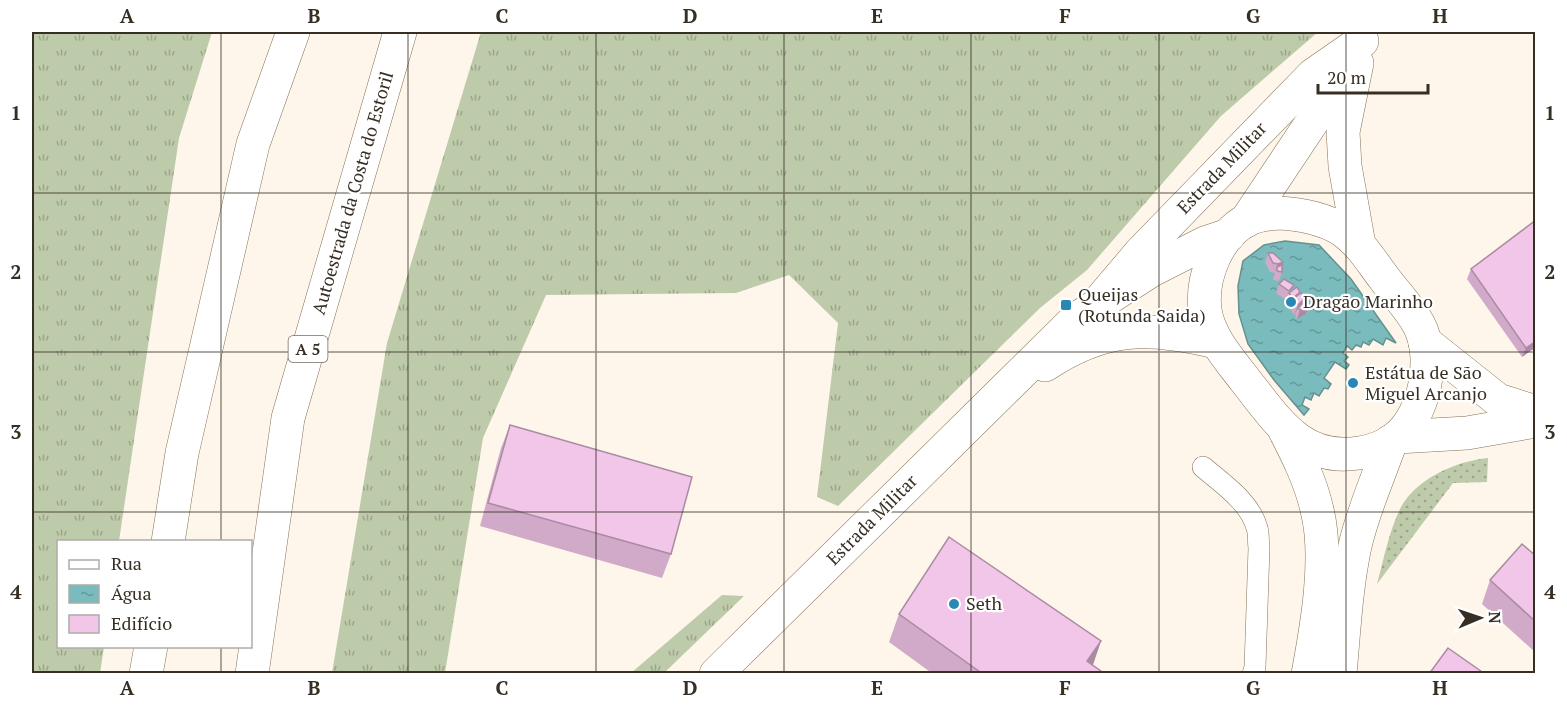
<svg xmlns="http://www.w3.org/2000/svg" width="1567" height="705" font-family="'PT Serif',serif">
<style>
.grass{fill:url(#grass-tufts)}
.garden{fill:url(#garden-dots)}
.water{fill:url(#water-ripples);stroke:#66918f;stroke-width:1.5}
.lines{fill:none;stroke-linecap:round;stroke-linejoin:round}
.service-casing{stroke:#847257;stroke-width:22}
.minor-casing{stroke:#847257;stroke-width:34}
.tertiary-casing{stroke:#847257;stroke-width:34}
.secondary-casing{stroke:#847257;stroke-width:34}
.motorway-casing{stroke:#847257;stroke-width:34}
.service{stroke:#fff;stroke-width:21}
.minor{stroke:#fff;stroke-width:33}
.tertiary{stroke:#fff;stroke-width:33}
.secondary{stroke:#fff;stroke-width:33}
.motorway{stroke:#fff;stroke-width:33}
.wall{fill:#d0aac8}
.shaded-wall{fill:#a98ba2}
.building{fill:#f2c6e8;stroke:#a98ba2;stroke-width:1.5}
.grid{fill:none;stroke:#372f24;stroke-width:1.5;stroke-opacity:0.55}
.poi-dot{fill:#2887b3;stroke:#fff;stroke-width:2}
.labels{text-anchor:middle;stroke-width:4.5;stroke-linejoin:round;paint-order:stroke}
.shield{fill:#fff;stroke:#736d66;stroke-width:1.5}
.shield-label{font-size:16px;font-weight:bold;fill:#372f24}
.street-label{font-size:18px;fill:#372f24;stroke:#fff}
.poi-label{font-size:18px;fill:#372f24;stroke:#fff;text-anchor:start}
.neatline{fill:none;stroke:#372f24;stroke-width:2}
.grid-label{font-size:20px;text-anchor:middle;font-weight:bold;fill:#372f24}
</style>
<defs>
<pattern id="grass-tufts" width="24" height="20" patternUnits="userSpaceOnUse" patternTransform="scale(1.5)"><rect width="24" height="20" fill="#becbaa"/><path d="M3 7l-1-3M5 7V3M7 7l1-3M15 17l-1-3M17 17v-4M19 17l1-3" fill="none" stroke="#9ba58a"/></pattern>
<pattern id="garden-dots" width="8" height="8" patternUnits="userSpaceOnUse" patternTransform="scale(1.5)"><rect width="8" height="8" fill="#becbaa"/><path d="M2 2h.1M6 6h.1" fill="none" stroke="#9ba58a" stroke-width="1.8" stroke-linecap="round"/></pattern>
<pattern id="water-ripples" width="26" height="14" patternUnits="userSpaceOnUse" patternTransform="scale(1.5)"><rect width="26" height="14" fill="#7abbbd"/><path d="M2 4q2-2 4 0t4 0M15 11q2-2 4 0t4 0" fill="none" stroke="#659899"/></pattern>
</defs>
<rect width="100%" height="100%" fill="#fef6ea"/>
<g class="grass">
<path d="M32,32H212L179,138L119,541L58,542V646L104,647L100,673H32Z"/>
<path d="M481,32H1318L1221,116L1087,270L1040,308L838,506L817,497L838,323L789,275L736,293L546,295L483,438L445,673H332L387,343Z"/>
<path d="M722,595L744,596L664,673H631Z"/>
</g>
<path class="garden" d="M1488,458L1487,482L1453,483L1377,584C1384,558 1389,531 1401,507C1417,478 1457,461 1488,458Z"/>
<path class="water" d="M1285,241L1319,245L1351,279L1396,343L1386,338L1383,345L1373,339L1369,345L1363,342L1361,347L1356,345L1352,350L1347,346L1343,353L1348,357L1344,361L1349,365L1346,369L1335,362L1324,378L1331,384L1328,389L1324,388L1319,396L1314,393L1311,400L1305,397L1302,405L1309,409L1304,415L1274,380L1248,344L1239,314L1238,286L1243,261L1264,245Z"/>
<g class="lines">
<defs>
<path id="service" d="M1203,467C1223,484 1250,502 1257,528C1259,534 1258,542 1259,548L1255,667L1253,674"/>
<g id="minor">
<path d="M1425,342L1498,400L1536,412"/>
<path d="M1397,437L1467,433L1536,421"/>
</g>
<g id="tertiary">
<path d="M1357,63L1343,132L1345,166L1359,245"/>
<path d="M1278,213C1300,214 1323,218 1342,230C1360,242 1371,261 1384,278C1395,293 1410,308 1419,325C1436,358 1425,415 1396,438C1385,447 1373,451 1359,453C1301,462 1277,420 1245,380C1229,359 1209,337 1205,310C1201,278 1217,236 1247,220C1256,215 1267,214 1278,213Z"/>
<path d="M1246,221L1314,119L1353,54"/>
<path d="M1102,298L1141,252L1313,75L1362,41"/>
<path d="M1284,429C1297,454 1311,482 1317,510C1329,557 1317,626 1308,674"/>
<path d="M1340,674C1344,631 1346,588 1355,546C1363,510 1379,476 1391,441"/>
</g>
<g id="secondary">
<path d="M1045,365C1105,325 1148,326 1216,342"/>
<path d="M716,674L1076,319L1152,270L1205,243L1229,235"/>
</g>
<g id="motorway">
<path d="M168,542L182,453L253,144L293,32"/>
<path d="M146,674L151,646"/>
<path d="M252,674L288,418L400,32"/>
</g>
</defs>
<use href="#service" class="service-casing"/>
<use href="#minor" class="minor-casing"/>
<use href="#tertiary" class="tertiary-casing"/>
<use href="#secondary" class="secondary-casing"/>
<use href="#motorway" class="motorway-casing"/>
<use href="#service" class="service"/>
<use href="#minor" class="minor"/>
<use href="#tertiary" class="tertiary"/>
<use href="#secondary" class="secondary"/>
<use href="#motorway" class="motorway"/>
</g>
<g class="wall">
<path d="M1536,169V180L1533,176Z"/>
<path d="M1536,220V347L1522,357L1467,279L1471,269Z"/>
<path d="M1268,253L1282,265V272L1279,281L1273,280L1275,273L1270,272L1265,262Z"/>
<path d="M1279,284L1292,290L1300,292L1298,296L1302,304L1309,305L1306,314L1297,319L1295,317L1296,313L1294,315L1290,309L1291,307L1290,308L1286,302V300L1276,293Z"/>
<path d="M510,425L671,554L662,578L480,526L501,448Z"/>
<path d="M1536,556V653L1482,604L1490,580Z"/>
<path d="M899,614L1101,641L1093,665L1105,674H933L889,642Z"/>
</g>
<g class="shaded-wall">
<path d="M1283,262L1280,271L1277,267L1274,273L1278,264Z"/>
<path d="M1304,299L1301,308H1298L1294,315L1298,305Z"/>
<path d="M1309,305L1306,314L1297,319L1300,310Z"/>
<path d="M1536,341V347L1522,357L1526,348Z"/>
<path d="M1101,641L1091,670L1087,661Z"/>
</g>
<g class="building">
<path d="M1536,220V341L1526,348L1471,269Z"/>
<path d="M1268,253H1273L1283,262L1278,264L1273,263Z"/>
<path d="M1282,265V272L1277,271V267Z"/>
<path d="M1284,279L1294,285L1289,291L1279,284Z"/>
<path d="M1297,287L1300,292L1293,298L1289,293Z"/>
<path d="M1301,293L1304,299L1298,305L1293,299Z"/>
<path d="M1305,301L1309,305L1300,310L1298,308Z"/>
<path d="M510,425L692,477L671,554L488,503Z"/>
<path d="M949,537L1101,641L1087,661L1105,674H983L899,614Z"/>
<path d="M1522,544L1536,556V622L1490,580Z"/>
<path d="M1448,648L1485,674H1429Z"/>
</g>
<path class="grid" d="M221,32V542M408,32V674M596,32V674M784,32V674M971,32V674M1159,32V674M1346,32V674M32,193H1536M32,352H1536M32,512H1536M221,646V674"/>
<g class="poi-dot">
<circle cx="1291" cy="302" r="6"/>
<rect x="1060" y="299" width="12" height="12" rx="3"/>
<circle cx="1353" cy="383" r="6"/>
<circle cx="954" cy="604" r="6"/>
</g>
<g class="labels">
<rect class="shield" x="288.5" y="336" width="39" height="26" rx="4.5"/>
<g class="shield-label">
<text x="308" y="355">A 5</text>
</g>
<g class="street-label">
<text transform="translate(1222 168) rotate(-46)" y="6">Estrada Militar</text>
<text transform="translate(353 193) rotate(-74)" y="6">Autoestrada da Costa do Estoril</text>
<text transform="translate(872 520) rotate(-45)" y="6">Estrada Militar</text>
</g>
<g class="poi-label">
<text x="1078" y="301">Queijas<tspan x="1078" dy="21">(Rotunda Saida)</tspan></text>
<text x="1303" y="308">Dragão Marinho</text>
<text x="1365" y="379">Estátua de São<tspan x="1365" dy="21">Miguel Arcanjo</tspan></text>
<text x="966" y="610">Seth</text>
</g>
</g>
<rect width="1567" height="705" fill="none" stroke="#ffffff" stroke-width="66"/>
<rect x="57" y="540" width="195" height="108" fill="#ffffff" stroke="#afaca7" stroke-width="1.5"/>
<rect x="69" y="560" width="30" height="9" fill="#ffffff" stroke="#afaca7" stroke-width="1.5"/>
<text x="111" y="570" font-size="18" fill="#372f24">Rua</text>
<rect x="69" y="585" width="30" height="18" fill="url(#water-ripples)" stroke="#afaca7" stroke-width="1.5"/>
<text x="111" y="600" font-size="18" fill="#372f24">Água</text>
<rect x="69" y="615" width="30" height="18" fill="#f2c6e8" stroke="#afaca7" stroke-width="1.5"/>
<text x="111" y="630" font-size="18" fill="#372f24">Edifício</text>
<g transform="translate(1480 618) rotate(88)" stroke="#ffffff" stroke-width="4.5" paint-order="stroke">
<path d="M0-4.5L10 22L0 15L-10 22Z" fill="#372f24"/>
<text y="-9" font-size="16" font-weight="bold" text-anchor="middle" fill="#372f24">N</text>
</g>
<path d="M1318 84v9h110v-9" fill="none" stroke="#372f24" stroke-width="3"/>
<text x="1327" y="84" font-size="18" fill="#372f24" stroke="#ffffff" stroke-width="4.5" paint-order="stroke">20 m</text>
<rect x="33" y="33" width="1501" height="639" class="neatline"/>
<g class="grid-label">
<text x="127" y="23">A</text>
<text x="314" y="23">B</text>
<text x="502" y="23">C</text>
<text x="690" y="23">D</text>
<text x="877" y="23">E</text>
<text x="1065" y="23">F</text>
<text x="1253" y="23">G</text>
<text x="1440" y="23">H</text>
<text x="16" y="120">1</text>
<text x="1550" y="120">1</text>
<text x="16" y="279">2</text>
<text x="1550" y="279">2</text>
<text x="16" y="439">3</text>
<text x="1550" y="439">3</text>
<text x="16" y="599">4</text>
<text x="1550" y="599">4</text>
<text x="127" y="695">A</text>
<text x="314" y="695">B</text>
<text x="502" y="695">C</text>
<text x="690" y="695">D</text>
<text x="877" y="695">E</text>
<text x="1065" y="695">F</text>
<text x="1253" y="695">G</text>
<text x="1440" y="695">H</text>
</g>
</svg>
